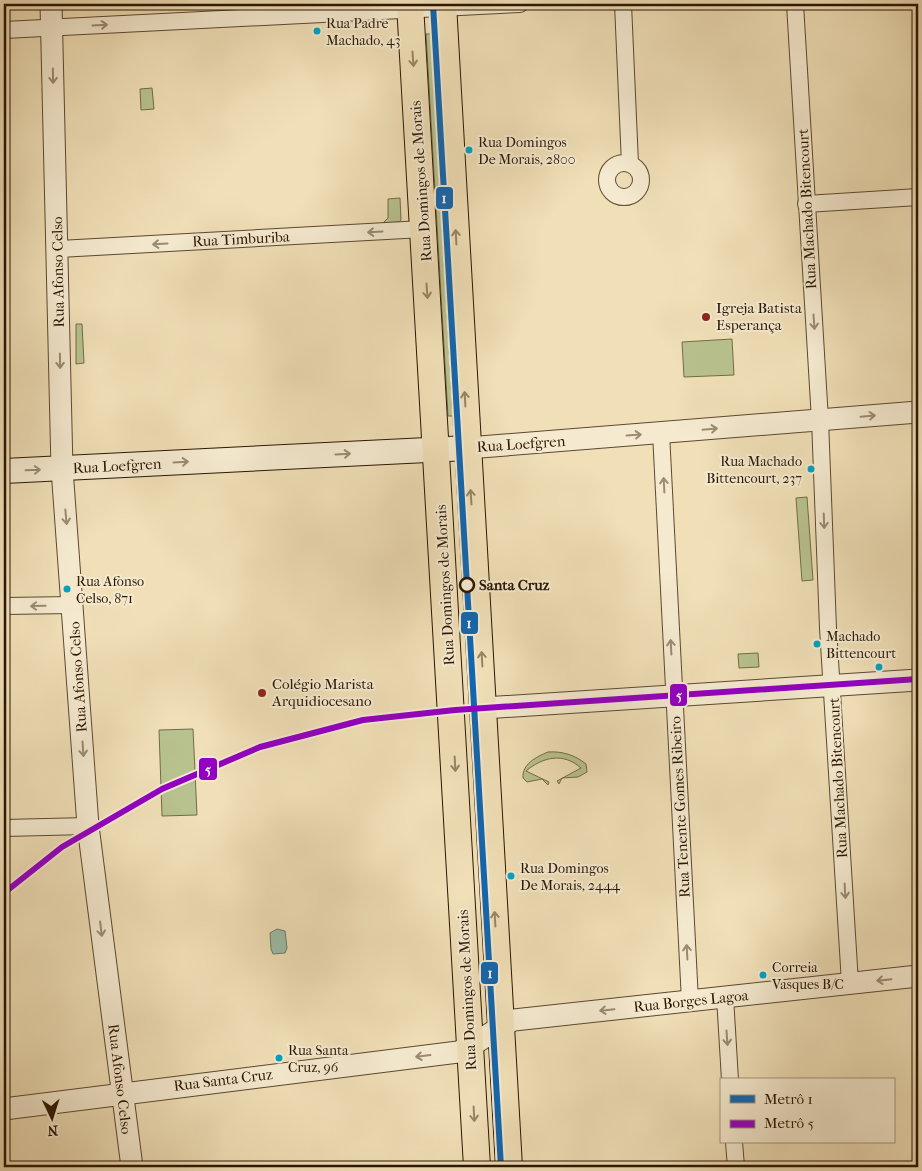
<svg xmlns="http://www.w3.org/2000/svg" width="922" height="1171" font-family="'IM FELL French Canon',serif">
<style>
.green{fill:#b8c28f;stroke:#716c48}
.water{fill:#9bbda9;stroke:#6e7a65}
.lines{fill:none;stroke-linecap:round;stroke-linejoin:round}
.minor-casing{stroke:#5c482e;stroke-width:18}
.tertiary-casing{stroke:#5c482e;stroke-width:23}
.secondary-casing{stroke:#2a1600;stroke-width:26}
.primary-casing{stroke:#2a1600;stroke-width:28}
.minor{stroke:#f5ead0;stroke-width:16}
.tertiary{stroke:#f5ead0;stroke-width:21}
.secondary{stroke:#f5ead0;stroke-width:24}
.primary{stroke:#f0dfb7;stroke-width:26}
.metro-1-casing{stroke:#f5ead0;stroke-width:10}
.metro-2-casing{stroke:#f5ead0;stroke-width:10}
.metro-1{stroke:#1266af;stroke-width:6}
.metro-2{stroke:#9200c3;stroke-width:6}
.oneway{stroke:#9a8b72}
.oneway2{stroke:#978565}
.bus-dot{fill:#02a2c4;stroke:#f5ead0;stroke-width:2}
.poi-dot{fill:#8f2418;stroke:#f5ead0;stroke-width:2}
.stop-dot{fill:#f5ead0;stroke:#2a1600;stroke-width:2.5}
.labels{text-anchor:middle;stroke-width:4;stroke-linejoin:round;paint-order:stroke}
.bus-label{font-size:14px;fill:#2a1600;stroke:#f5ead0;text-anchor:start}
.street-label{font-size:15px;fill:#2a1600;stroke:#f5ead0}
.poi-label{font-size:15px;fill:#2a1600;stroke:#f5ead0;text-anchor:start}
.stop-label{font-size:15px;font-weight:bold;fill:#2a1600;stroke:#f5ead0;text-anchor:start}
.line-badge{stroke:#f5ead0;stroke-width:2}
.badge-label{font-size:14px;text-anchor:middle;font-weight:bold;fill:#fff}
</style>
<rect width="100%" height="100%" fill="#f0dfb7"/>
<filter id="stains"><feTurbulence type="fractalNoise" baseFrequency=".004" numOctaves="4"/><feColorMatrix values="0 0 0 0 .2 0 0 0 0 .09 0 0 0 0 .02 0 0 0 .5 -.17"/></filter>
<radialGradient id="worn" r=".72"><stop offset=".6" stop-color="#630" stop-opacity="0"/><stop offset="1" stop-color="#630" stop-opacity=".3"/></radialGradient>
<g class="green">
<path d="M426,34H431L453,416H448Z"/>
<path d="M152,88L154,109L141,110L140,89Z"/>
<path d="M400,198L401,220L399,222L383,223L388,218V199Z"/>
<path d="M76,324H82L84,363L76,364Z"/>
<path d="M732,339L734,375L684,377L682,342Z"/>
<path d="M807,497L813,580L802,581L796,498Z"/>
<path d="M758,653L759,667L739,668L738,654Z"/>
<path d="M193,729L197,815L162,816L159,730Z"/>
<path d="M548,752C562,751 575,755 586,764L587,772L578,777L562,778L559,784L557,781L581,768C563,752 543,757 526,771L549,782L548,785L542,779L527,782L523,778C522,764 536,757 548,752Z"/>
</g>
<path class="water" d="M277,929L285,931L287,948L285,953L273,954L271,949L270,933Z"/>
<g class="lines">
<defs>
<g id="minor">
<path d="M623,4L630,164"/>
<path d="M795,4L820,420L828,628L850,983"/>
<path d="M4,30L520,4"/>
<circle cx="624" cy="180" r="17"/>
<path d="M806,204L918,197"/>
<path d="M59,249L423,229"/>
<path d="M661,433L690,1001"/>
<path d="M4,606L73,605"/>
<path d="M4,828L88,826"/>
<path d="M725,997L730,1080"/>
<path d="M734,1142L736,1167"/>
</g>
<g id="tertiary">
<path d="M51,4L62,469L88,826L132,1167"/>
<path d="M468,448L918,412"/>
<path d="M484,708L918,680"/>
<path d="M4,1109L458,1052C479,1044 494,1028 514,1020L918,976"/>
</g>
<path id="secondary" d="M4,471L468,448"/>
<g id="primary">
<path d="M410,4L477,1167"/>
<path d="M443,4L509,1167"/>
</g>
</defs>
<use href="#minor" class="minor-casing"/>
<use href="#tertiary" class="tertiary-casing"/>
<use href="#secondary" class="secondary-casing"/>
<use href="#primary" class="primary-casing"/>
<use href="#minor" class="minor"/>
<use href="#tertiary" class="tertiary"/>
<use href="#secondary" class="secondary"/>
<use href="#primary" class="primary"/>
<defs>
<path id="metro-1" d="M433,4L501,1167"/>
<path id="metro-2" d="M4,893L62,847L162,789L260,747L363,720L455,710L918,679"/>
</defs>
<use href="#metro-1" class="metro-1-casing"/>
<use href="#metro-2" class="metro-2-casing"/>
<use href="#metro-1" class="metro-1"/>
<use href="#metro-2" class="metro-2"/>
</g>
<defs><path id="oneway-shaft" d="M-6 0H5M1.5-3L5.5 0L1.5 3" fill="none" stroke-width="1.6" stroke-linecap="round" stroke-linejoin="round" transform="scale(1.25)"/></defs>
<g class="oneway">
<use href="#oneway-shaft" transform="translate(100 25) rotate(-3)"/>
<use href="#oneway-shaft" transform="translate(53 76) rotate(89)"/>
<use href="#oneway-shaft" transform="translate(375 232) rotate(177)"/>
<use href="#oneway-shaft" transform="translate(160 244) rotate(177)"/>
<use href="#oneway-shaft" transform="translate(814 322) rotate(86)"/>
<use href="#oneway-shaft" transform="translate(60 361) rotate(89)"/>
<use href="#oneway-shaft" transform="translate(868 416) rotate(-5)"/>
<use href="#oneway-shaft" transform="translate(710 429) rotate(-5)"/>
<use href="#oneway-shaft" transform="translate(634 435) rotate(-4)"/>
<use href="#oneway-shaft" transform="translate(343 454) rotate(-3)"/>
<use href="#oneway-shaft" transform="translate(181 462) rotate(-3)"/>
<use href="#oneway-shaft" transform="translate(33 470) rotate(-2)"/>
<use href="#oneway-shaft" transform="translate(664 485) rotate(-93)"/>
<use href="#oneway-shaft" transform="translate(66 517) rotate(85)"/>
<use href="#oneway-shaft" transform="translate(824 521) rotate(88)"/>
<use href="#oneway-shaft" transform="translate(38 606) rotate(179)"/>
<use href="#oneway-shaft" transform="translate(671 647) rotate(-93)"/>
<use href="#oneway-shaft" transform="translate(83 749) rotate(86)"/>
<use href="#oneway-shaft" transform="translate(845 891) rotate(87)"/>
<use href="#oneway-shaft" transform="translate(101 929) rotate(83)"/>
<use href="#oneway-shaft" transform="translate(687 952) rotate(-93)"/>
<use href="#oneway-shaft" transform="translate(884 980) rotate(174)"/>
<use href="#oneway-shaft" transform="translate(607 1010) rotate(174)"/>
<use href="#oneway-shaft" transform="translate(727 1038) rotate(86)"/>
<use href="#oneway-shaft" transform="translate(423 1056) rotate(173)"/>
</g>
<g class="oneway2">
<use href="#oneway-shaft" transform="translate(413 59) rotate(86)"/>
<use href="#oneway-shaft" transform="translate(456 237) rotate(-93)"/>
<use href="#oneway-shaft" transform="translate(427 291) rotate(86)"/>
<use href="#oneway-shaft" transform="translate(465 399) rotate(-93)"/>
<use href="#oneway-shaft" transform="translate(471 497) rotate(-94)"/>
<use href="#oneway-shaft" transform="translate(482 659) rotate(-93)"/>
<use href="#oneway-shaft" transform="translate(455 764) rotate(87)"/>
<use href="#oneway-shaft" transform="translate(495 919) rotate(-93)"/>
<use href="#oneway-shaft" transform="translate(474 1114) rotate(87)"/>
</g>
<g class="bus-dot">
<circle cx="317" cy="31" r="4.5"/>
<circle cx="469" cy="150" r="4.5"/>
<circle cx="811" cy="469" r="4.5"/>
<circle cx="67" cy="589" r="4.5"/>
<circle cx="817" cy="644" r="4.5"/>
<circle cx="879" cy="667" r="4.5"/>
<circle cx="511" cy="876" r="4.5"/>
<circle cx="763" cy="975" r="4.5"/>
<circle cx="279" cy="1058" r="4.5"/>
</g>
<g class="poi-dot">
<circle cx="706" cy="317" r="5"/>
<circle cx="262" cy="693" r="5"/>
</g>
<circle class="stop-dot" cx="467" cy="585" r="7"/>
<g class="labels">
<g class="bus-label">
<text x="326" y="28">Rua Padre<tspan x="326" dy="17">Machado, 43</tspan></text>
<text x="478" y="147">Rua Domingos<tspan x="478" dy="17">De Morais, 2800</tspan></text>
<text x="802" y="466" text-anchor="end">Rua Machado<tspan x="802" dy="17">Bittencourt, 237</tspan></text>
<text x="76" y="586">Rua Afonso<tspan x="76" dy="17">Celso, 871</tspan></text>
<text x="826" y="641">Machado<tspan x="826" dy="17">Bittencourt</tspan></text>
<text x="520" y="873">Rua Domingos<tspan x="520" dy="17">De Morais, 2444</tspan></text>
<text x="772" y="972">Correia<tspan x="772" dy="17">Vasques B/C</tspan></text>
<text x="288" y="1055">Rua Santa<tspan x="288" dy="17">Cruz, 96</tspan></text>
</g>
<g class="street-label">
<text transform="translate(421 181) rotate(-94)" y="5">Rua Domingos de Morais</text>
<text transform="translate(807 209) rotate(-93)" y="5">Rua Machado Bitencourt</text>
<text transform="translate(241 239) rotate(-3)" y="5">Rua Timburiba</text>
<text transform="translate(58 272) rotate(-91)" y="5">Rua Afonso Celso</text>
<text transform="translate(521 444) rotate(-4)" y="5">Rua Loefgren</text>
<text transform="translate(117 466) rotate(-3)" y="5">Rua Loefgren</text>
<text transform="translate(445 585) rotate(-93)" y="5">Rua Domingos de Morais</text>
<text transform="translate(78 677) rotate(-94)" y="5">Rua Afonso Celso</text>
<text transform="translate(838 778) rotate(-93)" y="5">Rua Machado Bitencourt</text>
<text transform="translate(680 807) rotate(-93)" y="5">Rua Tenente Gomes Ribeiro</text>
<text transform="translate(467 990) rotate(-93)" y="5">Rua Domingos de Morais</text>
<text transform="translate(691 1001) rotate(-6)" y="5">Rua Borges Lagoa</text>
<text transform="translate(120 1079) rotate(83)" y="5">Rua Afonso Celso</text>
<text transform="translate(223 1080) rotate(-7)" y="5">Rua Santa Cruz</text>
</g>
<g class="poi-label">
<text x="716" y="313">Igreja Batista<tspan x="716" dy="17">Esperança</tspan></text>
<text x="272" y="689">Colégio Marista<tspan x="272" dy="17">Arquidiocesano</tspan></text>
</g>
<g class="stop-label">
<text x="479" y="590">Santa Cruz</text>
</g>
</g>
<g class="line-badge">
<rect x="435" y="186" width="19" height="24" rx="5" fill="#1266af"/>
<rect x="460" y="611" width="19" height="24" rx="5" fill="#1266af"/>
<rect x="669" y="683" width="19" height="24" rx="5" fill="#9200c3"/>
<rect x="198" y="757" width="20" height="24" rx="5" fill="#9200c3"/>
<rect x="480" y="961" width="19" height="24" rx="5" fill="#1266af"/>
</g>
<g class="badge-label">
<text x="444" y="203">1</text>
<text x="469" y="628">1</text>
<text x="679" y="700">5</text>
<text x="208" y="774">5</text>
<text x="490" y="978">1</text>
</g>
<rect width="922" height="1171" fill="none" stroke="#f0dfb7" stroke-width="20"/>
<rect x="5" y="5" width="912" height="1161" fill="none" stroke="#2a1600" stroke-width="2.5"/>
<rect x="10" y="10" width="902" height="1151" fill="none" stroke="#2a1600"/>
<rect x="720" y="1078" width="175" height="65" fill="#f5ead0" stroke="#a4957d"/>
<rect x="730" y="1095" width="25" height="8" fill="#1266af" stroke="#a4957d"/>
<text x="764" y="1104" font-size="15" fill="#2a1600">Metrô 1</text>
<rect x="730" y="1120" width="25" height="8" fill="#9200c3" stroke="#a4957d"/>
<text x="764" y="1128" font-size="15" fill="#2a1600">Metrô 5</text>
<g transform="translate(52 1118) rotate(176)" stroke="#f5ead0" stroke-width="4" paint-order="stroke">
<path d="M0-4L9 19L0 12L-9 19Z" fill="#2a1600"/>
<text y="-8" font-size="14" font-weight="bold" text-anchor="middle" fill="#2a1600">N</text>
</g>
<rect width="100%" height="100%" filter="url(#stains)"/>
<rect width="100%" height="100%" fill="url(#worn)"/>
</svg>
